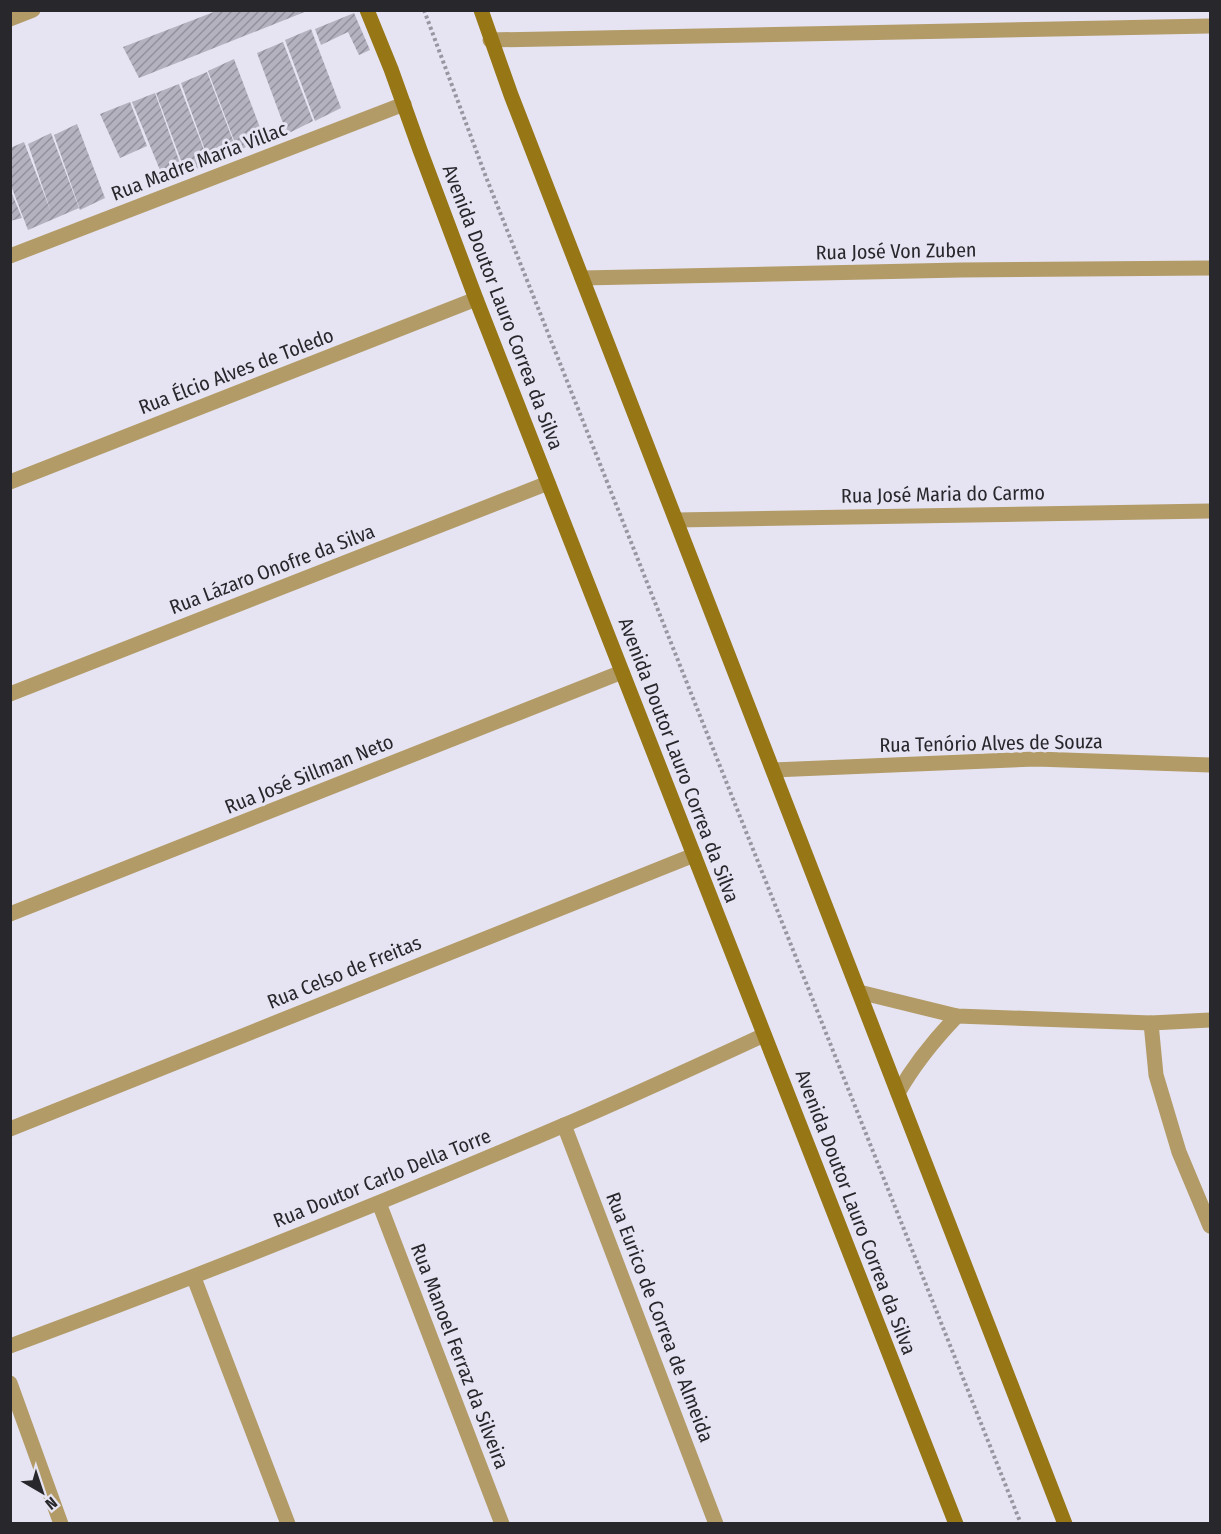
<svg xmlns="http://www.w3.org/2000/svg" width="1221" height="1534" font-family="'Fira Sans Condensed',sans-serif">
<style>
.building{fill:url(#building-hatch)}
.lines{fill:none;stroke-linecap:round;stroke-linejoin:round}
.path{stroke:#9896a0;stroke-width:4;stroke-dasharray:3 3;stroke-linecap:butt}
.street{stroke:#b29b67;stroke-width:15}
.secondary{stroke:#977616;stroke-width:15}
.labels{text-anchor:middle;stroke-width:6;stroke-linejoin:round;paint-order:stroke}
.street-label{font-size:20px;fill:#28272c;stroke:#e6e4f2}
</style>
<defs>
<pattern id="building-hatch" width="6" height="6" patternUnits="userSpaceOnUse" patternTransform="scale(1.5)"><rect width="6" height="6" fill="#b4b2bf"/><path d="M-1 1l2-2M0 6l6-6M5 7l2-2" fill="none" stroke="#92919b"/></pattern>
</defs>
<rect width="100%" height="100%" fill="#e6e4f2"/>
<g class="building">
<path d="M219,10L307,11L139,78L123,47Z"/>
<path d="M354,13L370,50L359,55L348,32L321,45L315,29Z"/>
<path d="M311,29L341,108L315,121L285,40Z"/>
<path d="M283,42L313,121L287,134L257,53Z"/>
<path d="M234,59L264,138L238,151L208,71Z"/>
<path d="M207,72L237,151L210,164L181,83Z"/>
<path d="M179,84L209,163L186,174L156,93Z"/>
<path d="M155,93L181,166L162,175L132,102Z"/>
<path d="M130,102L147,146L120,158L100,114Z"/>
<path d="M77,124L105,198L80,210L54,135Z"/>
<path d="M51,133L79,208L28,230L10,183V148L24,142L51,212L28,144Z"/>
<path d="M10,189L22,218L10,221Z"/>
</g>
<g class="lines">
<path class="path" d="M424,10L486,177L1021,1524"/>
<g class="street">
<path d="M10,19L33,10"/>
<path d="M490,40L1210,26"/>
<path d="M10,256L404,104"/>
<path d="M582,278L961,270L1210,268"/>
<path d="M10,482L476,299"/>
<path d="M676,520L1210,511"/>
<path d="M10,694L548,483"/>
<path d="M773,770L1036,759L1210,765"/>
<path d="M10,914L622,672"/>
<path d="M859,992L957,1016L1151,1023L1210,1020"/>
<path d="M1151,1023L1156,1075L1179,1152L1210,1226"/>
<path d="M898,1093C915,1063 933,1041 957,1016"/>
<path d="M564,1125L716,1524"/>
<path d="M10,1129L694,855"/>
<path d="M379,1203L502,1524"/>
<path d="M194,1278L288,1524"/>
<path d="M10,1346C196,1277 380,1204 562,1126C630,1097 697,1066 764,1035"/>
<path d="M10,1383L61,1524"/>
</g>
<g class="secondary">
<path d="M367,10L391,69L420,150L476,299L956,1524"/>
<path d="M481,10L511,95L1065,1524"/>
</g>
</g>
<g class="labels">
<g class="street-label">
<text transform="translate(199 161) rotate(-21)" y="7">Rua Madre Maria Villac</text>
<text transform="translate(896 251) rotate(-1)" y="7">Rua José Von Zuben</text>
<text transform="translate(503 307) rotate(69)" y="7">Avenida Doutor Lauro Correa da Silva</text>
<text transform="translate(236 371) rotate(-21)" y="7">Rua Élcio Alves de Toledo</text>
<text transform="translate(943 494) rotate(-1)" y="7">Rua José Maria do Carmo</text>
<text transform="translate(272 569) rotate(-21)" y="7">Rua Lázaro Onofre da Silva</text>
<text transform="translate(991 743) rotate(-1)" y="7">Rua Tenório Alves de Souza</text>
<text transform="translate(679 760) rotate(69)" y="7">Avenida Doutor Lauro Correa da Silva</text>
<text transform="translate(309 774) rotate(-22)" y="7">Rua José Sillman Neto</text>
<text transform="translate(344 972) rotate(-22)" y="7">Rua Celso de Freitas</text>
<text transform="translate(382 1178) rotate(-22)" y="7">Rua Doutor Carlo Della Torre</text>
<text transform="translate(856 1212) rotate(69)" y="7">Avenida Doutor Lauro Correa da Silva</text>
<text transform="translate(660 1317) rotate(69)" y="7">Rua Eurico de Correa de Almeida</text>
<text transform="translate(460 1356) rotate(69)" y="7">Rua Manoel Ferraz da Silveira</text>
</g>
</g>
<rect width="1221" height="1534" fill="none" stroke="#28272c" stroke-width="24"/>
<g transform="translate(42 1492) rotate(141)" stroke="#e6e4f2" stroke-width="4.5" paint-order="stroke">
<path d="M0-4.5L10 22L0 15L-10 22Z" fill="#28272c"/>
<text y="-9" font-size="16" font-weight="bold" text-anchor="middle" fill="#28272c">N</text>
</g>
</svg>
